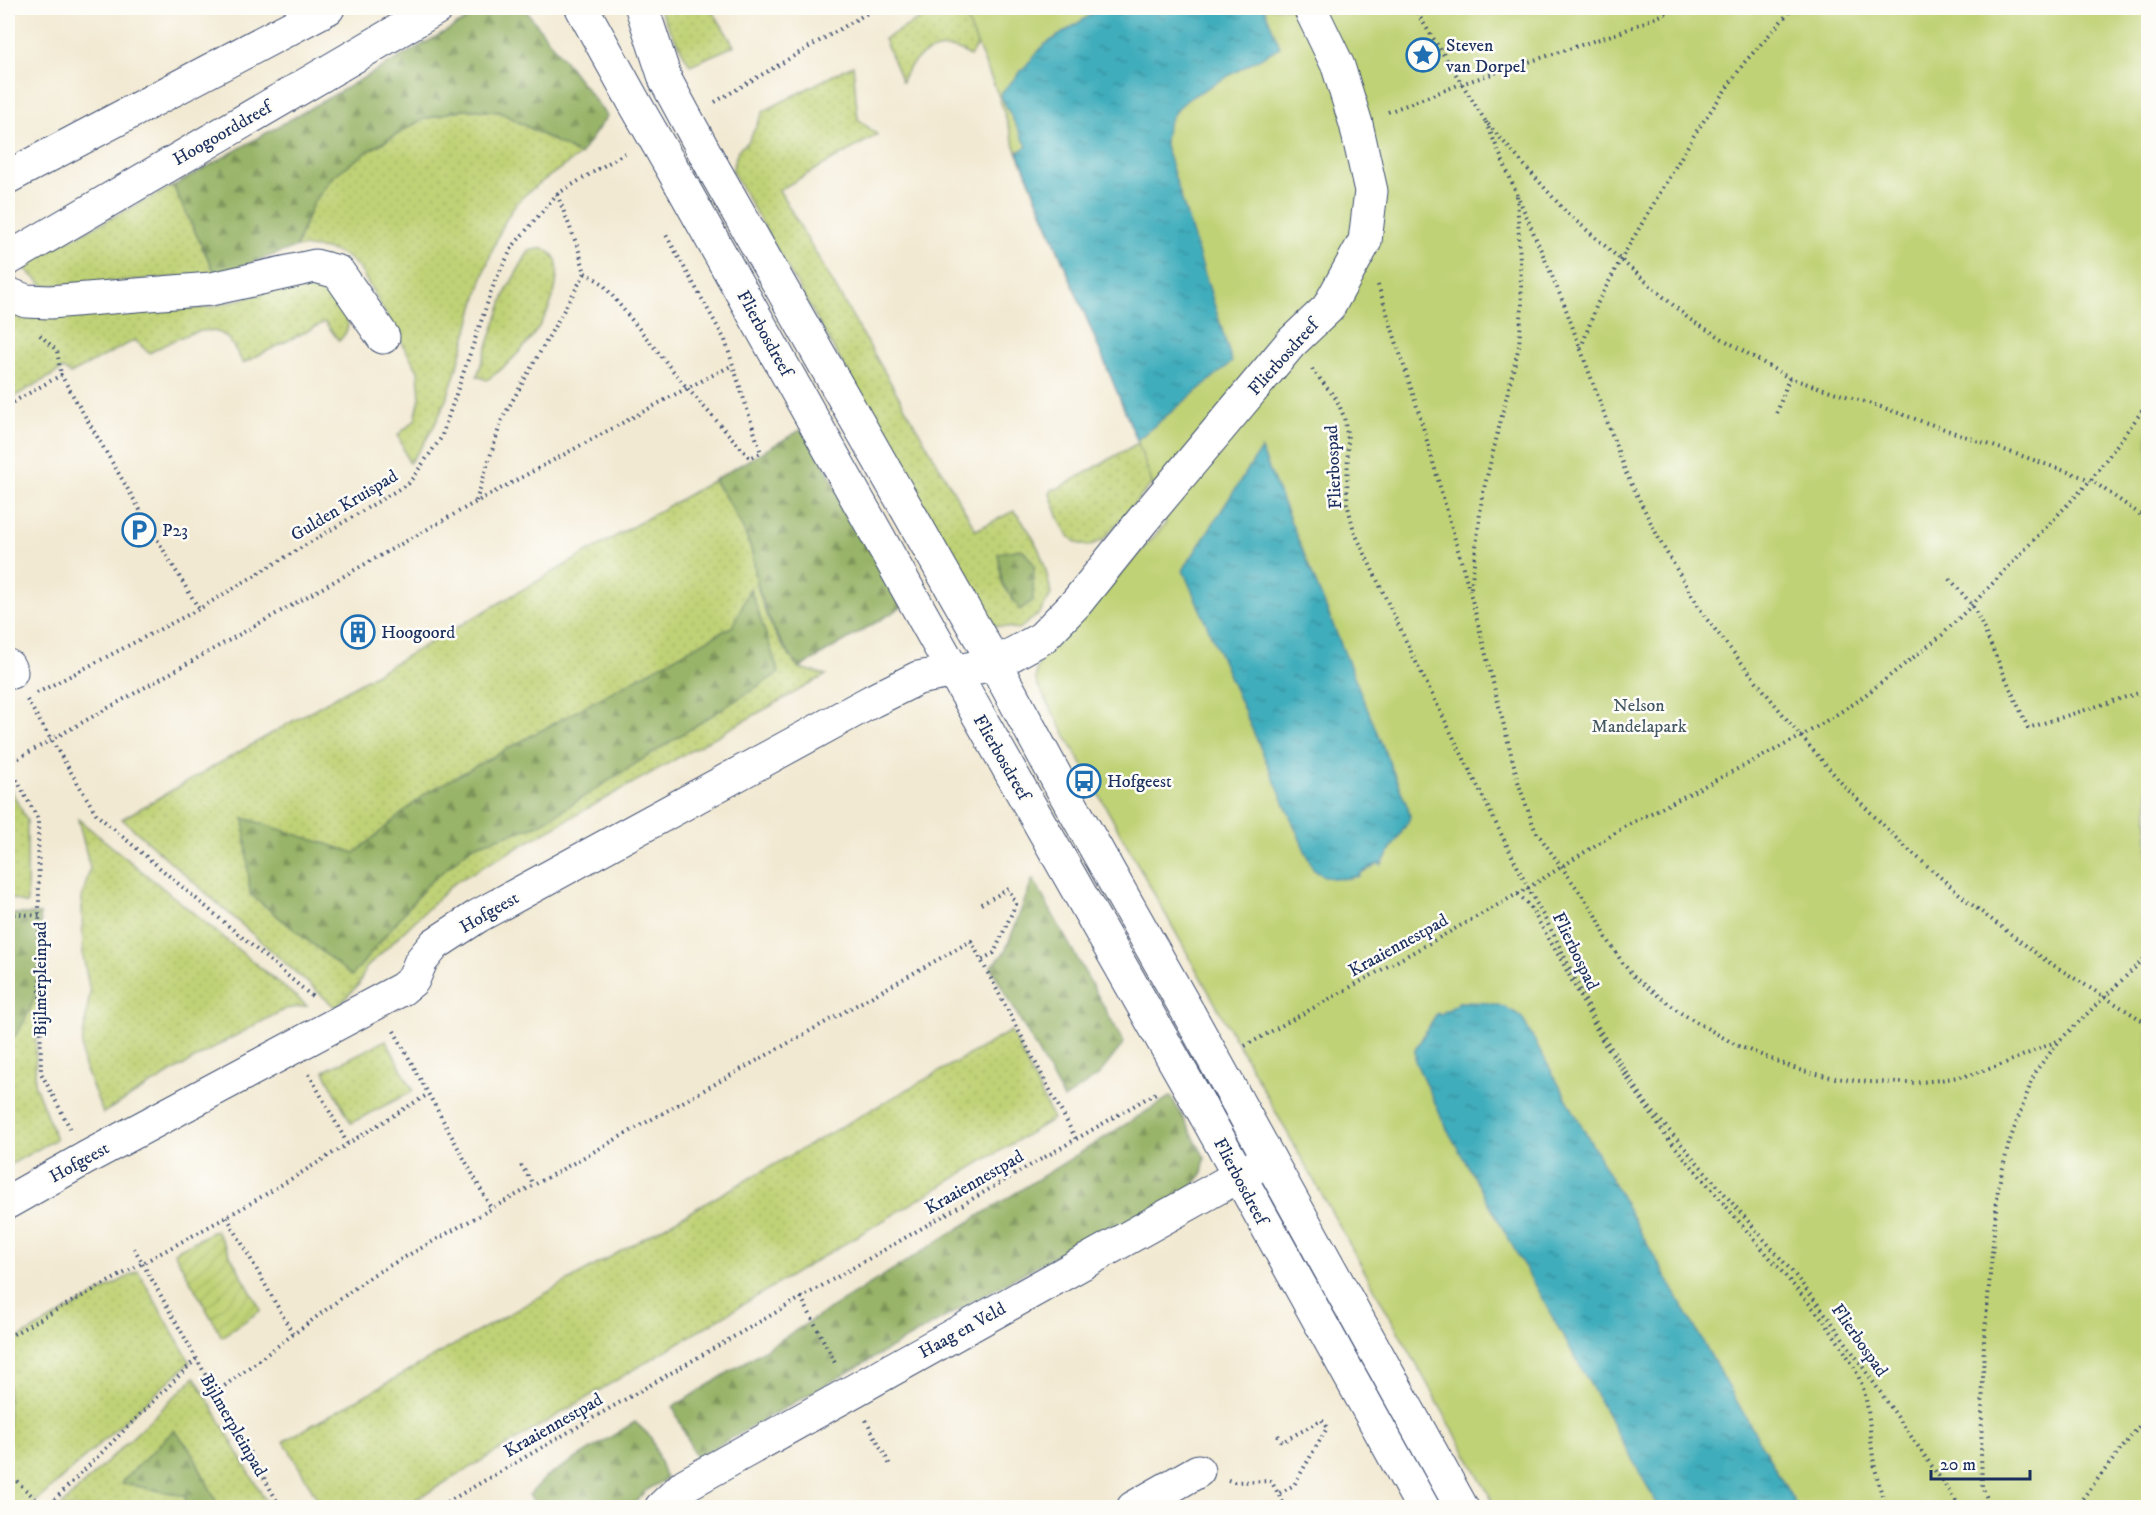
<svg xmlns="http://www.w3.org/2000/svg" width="2156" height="1515" font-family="'IM FELL DW Pica',serif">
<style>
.grass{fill:url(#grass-dots);stroke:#6e806a;stroke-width:1.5}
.forest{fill:url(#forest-firs);stroke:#5a7262;stroke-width:1.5}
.park{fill:#c0d276;stroke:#6e806a;stroke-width:1.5}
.garden{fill:url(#garden-furrows);stroke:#6e806a;stroke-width:1.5}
.water{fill:url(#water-ripples);stroke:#2d6e8d;stroke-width:1.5}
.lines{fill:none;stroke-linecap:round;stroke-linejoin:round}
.minor-casing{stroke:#3b4b6f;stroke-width:35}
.path{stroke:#3b4b6f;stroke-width:4;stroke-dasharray:1.5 4.5;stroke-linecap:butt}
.minor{stroke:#fff;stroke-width:33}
.minor-bridge-casing{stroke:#3b4b6f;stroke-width:35;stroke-linecap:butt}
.minor-bridge{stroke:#fff;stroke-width:33}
.labels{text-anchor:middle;stroke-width:5;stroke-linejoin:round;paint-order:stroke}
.poi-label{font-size:18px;fill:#1b2f5e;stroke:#fdfcf7;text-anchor:start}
.street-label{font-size:18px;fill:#1b2f5e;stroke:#fdfcf7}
.park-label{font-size:18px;fill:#445864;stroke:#fdfcf7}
</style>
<defs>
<pattern id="grass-dots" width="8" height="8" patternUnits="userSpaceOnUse" patternTransform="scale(1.5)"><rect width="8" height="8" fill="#c0d276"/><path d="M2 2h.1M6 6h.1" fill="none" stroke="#a4b568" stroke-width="1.8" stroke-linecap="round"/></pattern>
<pattern id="forest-firs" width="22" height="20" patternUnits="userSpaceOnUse" patternTransform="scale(1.5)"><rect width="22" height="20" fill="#98b467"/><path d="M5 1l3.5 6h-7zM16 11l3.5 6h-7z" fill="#7b9358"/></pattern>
<pattern id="garden-furrows" width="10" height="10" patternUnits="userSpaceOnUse" patternTransform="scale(1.5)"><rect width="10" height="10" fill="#c0d276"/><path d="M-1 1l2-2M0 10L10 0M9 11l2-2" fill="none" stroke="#a4b568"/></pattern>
<pattern id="water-ripples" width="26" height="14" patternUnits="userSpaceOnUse" patternTransform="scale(1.5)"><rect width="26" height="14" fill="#3fadbc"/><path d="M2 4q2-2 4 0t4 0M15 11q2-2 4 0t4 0" fill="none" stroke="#348d9c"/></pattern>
</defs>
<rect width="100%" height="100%" fill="#fdfcf7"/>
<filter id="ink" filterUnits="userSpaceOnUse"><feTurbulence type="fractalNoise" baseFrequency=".0167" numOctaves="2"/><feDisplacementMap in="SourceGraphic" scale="12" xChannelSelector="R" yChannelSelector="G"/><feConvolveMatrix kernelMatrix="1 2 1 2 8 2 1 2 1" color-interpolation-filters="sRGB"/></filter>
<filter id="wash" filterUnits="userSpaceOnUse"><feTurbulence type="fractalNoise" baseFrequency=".008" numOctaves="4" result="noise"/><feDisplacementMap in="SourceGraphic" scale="24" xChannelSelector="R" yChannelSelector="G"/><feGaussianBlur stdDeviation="1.35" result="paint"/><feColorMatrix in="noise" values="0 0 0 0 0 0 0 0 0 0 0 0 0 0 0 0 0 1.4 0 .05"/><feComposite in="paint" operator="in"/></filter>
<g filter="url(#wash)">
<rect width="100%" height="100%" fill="#f2e9d2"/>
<g class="grass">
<path d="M658,8H711L734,46L690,65Z"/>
<path d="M939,8H1014L993,21L970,56C944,38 912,53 902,82L884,39Z"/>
<path d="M853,65L858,119L877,135L779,190L976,530L1014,511C1037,537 1045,561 1051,594L1040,613L1019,629L992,625L732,171L738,150L748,142L764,111Z"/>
<path d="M464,109L500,112L580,155C563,167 522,193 512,209C465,287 469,394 409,463L398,435L415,420L420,398L418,371L360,269C342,248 322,247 296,247L312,205L333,176L370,150L421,120Z"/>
<path d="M173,186L216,275L44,286L21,265Z"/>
<path d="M544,248C547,251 552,253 554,257C558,262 558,268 557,275C555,317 520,357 487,380L477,376L507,289L529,251Z"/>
<path d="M316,279L333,283C341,303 359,323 339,341L325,322L243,363C237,353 231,338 220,333C200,323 167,344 149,353L135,340L70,374L63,369L8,400V317L211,307Z"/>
<path d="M1268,350L1103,540L1088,546C1063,544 1058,513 1050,494L1052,490L1059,488L1138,443Z"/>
<path d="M714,480L739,517L752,552L758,589L767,617L779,641L799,668L826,675L454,883L366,968L359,984L336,1008L122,819Z"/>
<path d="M8,785L27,820V904L8,897Z"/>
<path d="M78,819L307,1006L285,1009L218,1045L103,1113L83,1063L82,1044L90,992L83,956L82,898L90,868Z"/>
<path d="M40,977L39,1021L36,1036L35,1085L56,1139L8,1166V1045C25,1024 34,1003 40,977Z"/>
<path d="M1011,1031L1053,1119L404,1507H322L284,1441Z"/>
<path d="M386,1040L413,1091L351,1123L324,1071Z"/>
<path d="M138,1271L190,1362L30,1507H8V1344Z"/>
<path d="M195,1377L269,1507H219L190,1449L185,1507L59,1508Z"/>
</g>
<g class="forest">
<path d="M487,8H524L607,116L580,155L500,112L464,109L421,120L370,150L333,176L312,205L296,247L216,275L173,186Z"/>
<path d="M804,428L902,607L799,668C780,642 767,621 759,590C755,577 755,562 751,549C742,523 729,502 714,480Z"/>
<path d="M1022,549L1034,564L1033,600L1020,610L1002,583L998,553Z"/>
<path d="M750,588L779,673L539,825L473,846L428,884L352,976L250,894L244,818L355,853L426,793L733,626Z"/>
<path d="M1033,879L1124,1043L1098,1076L1064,1099L991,967L1005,952Z"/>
<path d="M8,914H40C45,964 41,1005 8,1045Z"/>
<path d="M1171,1096L1205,1158L1202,1174L1176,1207L1118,1250L1105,1227L696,1458L673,1407Z"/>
<path d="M635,1422L651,1437L666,1479L645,1491L631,1507H539L529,1495L546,1477Z"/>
<path d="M174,1430L190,1449L219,1507H185L186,1496L121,1483Z"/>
</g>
<path class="park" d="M962,8H2148V1507H1496L1036,682V670L1041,659L1068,633L1166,523L1137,440L1016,149L999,97Z"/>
<path class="garden" d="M216,1230L261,1310L222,1337L174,1252Z"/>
<g class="water">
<path d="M1101,8H1264L1280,47L1191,97C1173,110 1165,123 1165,145L1232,362L1137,440L1018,152L1027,146L1000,95L1044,45Z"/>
<path d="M1261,449L1408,808L1410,816L1408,822L1381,865L1379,863L1359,874L1360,876C1344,880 1326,881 1313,869L1183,570Z"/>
<path d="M1458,1002C1481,1002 1504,1001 1522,1018L1645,1240L1797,1507H1659L1447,1129L1415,1061V1050L1437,1013L1439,1015L1458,1004Z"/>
</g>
</g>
<g filter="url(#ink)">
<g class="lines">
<defs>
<g id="minor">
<path d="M582,8L634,102"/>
<path d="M642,8L666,81"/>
<path d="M712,166L995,664L1064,792L1189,1014"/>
<path d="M8,177L328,8"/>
<path d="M681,184L954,672L1157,1030"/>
<path d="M8,259L437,8"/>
<path d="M8,294L26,301L50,302L211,289L315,266L338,272L383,337"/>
<path d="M8,666L11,672"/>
<path d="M1236,1099L1462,1508"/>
<path d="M1206,1116L1423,1508"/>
<path d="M8,1202L86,1158L402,989L413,980L421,961L435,944L478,916L872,701L918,678L995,664L1042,638L1077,602L1142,521L1291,343L1328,308L1365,241L1371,191L1356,124L1338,66L1310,8"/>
<path d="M661,1508L685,1485L1269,1159"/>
<path d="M1133,1508L1198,1471"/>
</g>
</defs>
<use href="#minor" class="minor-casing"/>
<g class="path">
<path d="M1414,8L1486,122L1566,212L1689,319L1789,378L1878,406L2091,480L2148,520"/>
<path d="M715,102L876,8"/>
<path d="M1388,112L1461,84L1621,32L1678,8"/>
<path d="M1486,122L1564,304L1626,473L1661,543L1705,617L1793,727L1845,787L1901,843L1971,904L2045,960L2148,1024"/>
<path d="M585,273L602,283L687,388L750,458L761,453L725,340L665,233"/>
<path d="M1378,285L1419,413L1470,592L1519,785L1535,830L1596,915L1606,937L1622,962L1635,978L1681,1013L1736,1045L1799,1070L1835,1078L1869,1082L1911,1083L1941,1080L1970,1075L1998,1066L2060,1040"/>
<path d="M40,335L57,351L61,375"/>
<path d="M1581,348L1597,304L1621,259L1696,132L1744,63L1793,8"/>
<path d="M1312,369L1337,400L1344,417L1348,439L1347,503L1354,531L1414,658L1528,888L1556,939L1599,1029L1648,1106L1795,1275L1830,1320L1961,1508"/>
<path d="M8,405L61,375L164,551L199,609"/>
<path d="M1777,413L1789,378"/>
<path d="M476,501L502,419L585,273L578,248L557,194"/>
<path d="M1950,579L1972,605L1977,614L2028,728L2148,690"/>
<path d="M1471,588L1482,497L1519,346L1522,306L1517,193"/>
<path d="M37,693L199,609L409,483L441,438L495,281L513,246L557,194L625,153"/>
<path d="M27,700L97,815L314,998"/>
<path d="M8,764L476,502L687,388L733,365"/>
<path d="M8,764L38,819L41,1073L70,1128"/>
<path d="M1518,894L1529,905L1563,963L1603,1042L1665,1135L1824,1321C1837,1340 1851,1359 1860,1380C1871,1406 1869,1436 1874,1463C1877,1478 1881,1493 1887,1508"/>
<path d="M981,904L1009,889L1016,904L994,953L981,960"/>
<path d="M8,913L40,916"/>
<path d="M394,1031L491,1208"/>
<path d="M1245,1046L1528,888L1626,826L1802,736L1855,703L1942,635L1972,605L2091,480L2148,403"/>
<path d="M309,1074L347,1143"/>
<path d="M521,1165L533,1184"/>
<path d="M227,1217L293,1334"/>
<path d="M134,1248L281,1508"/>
<path d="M801,1297L835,1363"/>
<path d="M8,1337C81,1296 155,1257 228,1216C296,1178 360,1135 427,1095"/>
<path d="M215,1393L371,1276L971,941L1076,1139"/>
<path d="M866,1420L890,1465"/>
<path d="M1278,1435L1282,1442L1322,1420L1327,1428L1294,1485L1278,1494"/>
<path d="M8,1473L45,1508"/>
<path d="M1228,1480L1234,1482L1271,1481L1286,1508"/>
<path d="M46,1508L196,1359"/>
<path d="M437,1508L1156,1093"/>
<path d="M1991,1508L1982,1486L1981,1452L1984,1341L1998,1188L2009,1143L2035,1072L2060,1040L2148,955"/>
<path d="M2075,1508L2148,1415"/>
</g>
<use href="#minor" class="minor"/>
<defs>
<g id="minor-bridge">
<path d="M666,81L712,166"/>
<path d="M634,102L681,184"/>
<path d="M1189,1014L1236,1099"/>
<path d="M1157,1030L1206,1116"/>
</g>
</defs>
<use href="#minor-bridge" class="minor-bridge-casing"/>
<use href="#minor-bridge" class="minor-bridge"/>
</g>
</g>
<defs>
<symbol id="sight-ring" viewBox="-11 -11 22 22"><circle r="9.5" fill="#fdfcf7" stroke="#1f6fb2" stroke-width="1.5"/><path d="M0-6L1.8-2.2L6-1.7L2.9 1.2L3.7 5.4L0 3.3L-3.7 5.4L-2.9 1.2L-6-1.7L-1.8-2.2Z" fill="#1f6fb2"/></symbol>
<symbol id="parking-ring" viewBox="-11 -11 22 22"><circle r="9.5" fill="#fdfcf7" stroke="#1f6fb2" stroke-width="1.5"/><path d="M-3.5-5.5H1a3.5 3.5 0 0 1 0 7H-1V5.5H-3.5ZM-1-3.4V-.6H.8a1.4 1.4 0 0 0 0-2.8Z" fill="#1f6fb2"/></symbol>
<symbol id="building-ring" viewBox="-11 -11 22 22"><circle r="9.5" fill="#fdfcf7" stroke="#1f6fb2" stroke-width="1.5"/><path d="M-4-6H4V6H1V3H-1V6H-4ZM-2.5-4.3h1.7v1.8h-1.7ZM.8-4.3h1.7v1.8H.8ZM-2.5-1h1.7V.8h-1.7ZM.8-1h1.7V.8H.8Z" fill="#1f6fb2"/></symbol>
<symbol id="bus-ring" viewBox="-11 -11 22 22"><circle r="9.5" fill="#fdfcf7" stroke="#1f6fb2" stroke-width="1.5"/><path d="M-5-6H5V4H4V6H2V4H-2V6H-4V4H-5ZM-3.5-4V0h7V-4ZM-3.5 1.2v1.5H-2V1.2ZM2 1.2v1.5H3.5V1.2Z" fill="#1f6fb2"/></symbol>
</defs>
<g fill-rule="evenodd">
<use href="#sight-ring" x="1404" y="36" width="38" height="38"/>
<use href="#parking-ring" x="120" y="511" width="38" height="38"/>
<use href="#building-ring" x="339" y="613" width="38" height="38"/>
<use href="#bus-ring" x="1065" y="762" width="38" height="38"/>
</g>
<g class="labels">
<g class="poi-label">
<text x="1446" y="51">Steven<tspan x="1446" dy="21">van Dorpel</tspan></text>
<text x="162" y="536">P23</text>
<text x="381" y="638">Hoogoord</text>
<text x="1107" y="787">Hofgeest</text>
</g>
<g class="street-label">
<text transform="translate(222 133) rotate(-30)" y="6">Hoogoorddreef</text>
<text transform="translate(765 333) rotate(61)" y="6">Flierbosdreef</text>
<text transform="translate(1283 357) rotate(-48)" y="6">Flierbosdreef</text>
<text transform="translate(1333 467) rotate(-93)" y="6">Flierbospad</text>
<text transform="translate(344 505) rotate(-31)" y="6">Gulden Kruispad</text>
<text transform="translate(1002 757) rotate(60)" y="6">Flierbosdreef</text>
<text transform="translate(489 912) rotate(-30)" y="6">Hofgeest</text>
<text transform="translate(1398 945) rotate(-29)" y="6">Kraaiennestpad</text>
<text transform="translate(1576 951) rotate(64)" y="6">Flierbospad</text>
<text transform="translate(40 979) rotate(-90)" y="6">Bijlmerpleinpad</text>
<text transform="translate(79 1162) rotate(-29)" y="6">Hofgeest</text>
<text transform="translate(1241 1181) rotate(62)" y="6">Flierbosdreef</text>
<text transform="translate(974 1182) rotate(-30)" y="6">Kraaiennestpad</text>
<text transform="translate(962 1330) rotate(-29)" y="6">Haag en Veld</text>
<text transform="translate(1860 1340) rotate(55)" y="6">Flierbospad</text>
<text transform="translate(234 1425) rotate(60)" y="6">Bijlmerpleinpad</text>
<text transform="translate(553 1425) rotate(-30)" y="6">Kraaiennestpad</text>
</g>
<g class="park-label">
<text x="1639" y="711">Nelson<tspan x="1639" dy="21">Mandelapark</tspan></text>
</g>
</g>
<rect width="2156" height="1515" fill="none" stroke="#fdfcf7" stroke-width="30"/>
<path d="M1931 1470v9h99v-9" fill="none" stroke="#1b2f5e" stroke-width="3"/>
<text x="1940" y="1470" font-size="18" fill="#1b2f5e" stroke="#fdfcf7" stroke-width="4.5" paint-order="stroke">20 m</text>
</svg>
